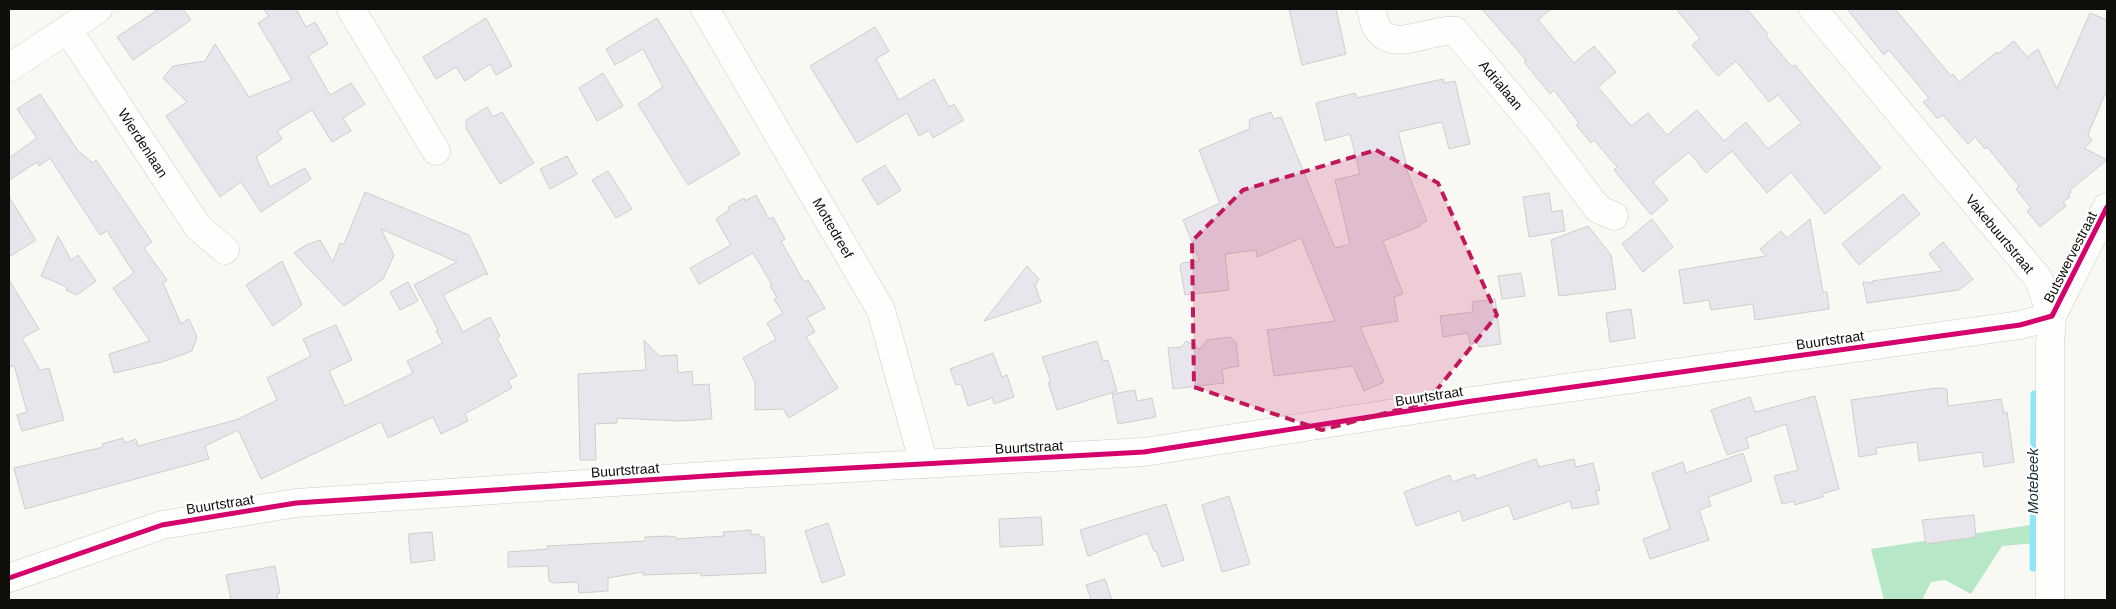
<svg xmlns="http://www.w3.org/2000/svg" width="2116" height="609" font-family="Arial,sans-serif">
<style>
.forest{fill:#b6e7c6}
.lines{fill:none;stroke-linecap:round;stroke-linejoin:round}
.stream{stroke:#8ce8f8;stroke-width:7}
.building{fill:#e8e6ec;stroke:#cececc}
.minor-casing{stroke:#ccccc9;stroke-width:29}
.minor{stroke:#fefefd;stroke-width:28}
.cycleway-casing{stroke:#fff;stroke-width:8}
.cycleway{stroke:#d6006c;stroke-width:5}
.marked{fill:#c2185b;fill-opacity:0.2;stroke:#c2185b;stroke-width:4;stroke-dasharray:10 6;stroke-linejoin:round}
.labels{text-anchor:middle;stroke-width:4.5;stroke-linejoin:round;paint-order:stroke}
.street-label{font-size:14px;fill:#0f0e0b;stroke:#fff}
.water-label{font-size:15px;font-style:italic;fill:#172d32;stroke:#fff}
</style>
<rect width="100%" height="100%" fill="#f9f9f4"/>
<path class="forest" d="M2037,524L2038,543L2002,546L1971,594L1945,580L1931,582L1922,600H1884L1871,549Z"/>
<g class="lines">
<path class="stream" d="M2033,568L2034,394"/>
</g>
<g class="building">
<path d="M159,9H183L191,20L133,60L117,37Z"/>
<path d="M263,9H296L306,27L315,22L328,44L308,56L330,95L351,83L365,104L343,118L351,131L332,142L312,110L277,131L282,139L256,157L270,187L305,168L311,179L261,212L241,182L220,197L166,116L187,102L163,78L173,66L205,61L215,44L249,97L292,80L258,23L269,16Z"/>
<path d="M1289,9H1336L1346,54L1302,65Z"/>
<path d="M1482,9H1551L1538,20L1574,63L1594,46L1616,72L1598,87L1631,126L1648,113L1667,135L1697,110L1724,141L1746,122L1768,149L1801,123L1778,95L1769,102L1736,61L1718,76L1692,45L1700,38L1676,9H1747L1768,34L1766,36L1792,67L1795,65L1881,168L1825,214L1791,172L1767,193L1732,151L1706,173L1689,152L1653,182L1668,200L1651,215L1614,170L1617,167L1594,140L1591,143L1576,125L1579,123L1554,90L1550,94L1524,62L1526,60Z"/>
<path d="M1847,9H1895L1951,76L1953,74L1959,82L1997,52L1998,54L2014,41L2027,57L2038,49L2057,89L2090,13L2107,20V90L2088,134L2092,141L2084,148L2107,160L2070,190L2071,193L2068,195L2070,197L2063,202L2066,206L2040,227L2027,211L2031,208L2016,189L2019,186L1987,147L1985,149L1975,137L1968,144L1943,115L1938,119L1923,102L1929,98L1889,50L1884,55Z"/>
<path d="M486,18L512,66L496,75L490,64L465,81L456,67L436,79L423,57Z"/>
<path d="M657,18L740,154L688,185L638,104L663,87L643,49L615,65L606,49Z"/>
<path d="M875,27L889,51L876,59L899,100L934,79L949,107L954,104L964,120L933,138L929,130L919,136L907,113L857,143L810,66Z"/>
<path d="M603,73L623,106L597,121L579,88Z"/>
<path d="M1443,79L1444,83L1455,81L1470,144L1449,149L1442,122L1398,132L1406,162L1404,163L1427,221L1420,224L1421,226L1383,241L1403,294L1394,297L1398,321L1360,327L1384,382L1364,391L1353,366L1274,376L1267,330L1335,321L1301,238L1257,257L1256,250L1225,254L1229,290L1185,295L1180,266L1182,263L1200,261L1183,220L1220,203L1199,150L1249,129L1250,119L1271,112L1274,119L1281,117L1335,248L1350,244L1335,180L1360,174L1350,134L1325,141L1316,103L1355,93L1357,98Z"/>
<path d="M40,94L78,151L93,163L96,160L152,242L144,248L167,280L163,283L181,324L189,319L197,337L192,351L162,362L114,373L109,354L150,341L113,288L134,273L107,231L100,235L50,158L39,166L37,162L9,180V158L37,138L17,109Z"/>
<path d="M487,107L493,117L502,112L534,163L500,184L466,128V120Z"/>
<path d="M567,156L577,174L550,189L540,169Z"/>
<path d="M885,165L901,190L878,205L862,179Z"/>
<path d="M608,171L632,209L616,218L592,180Z"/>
<path d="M365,192L469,235L488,275L485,274L443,295L463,332L490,317L500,336L497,338L517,376L508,381L512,388L465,414L468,421L441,434L433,417L388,438L381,422L261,479L238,430L205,446L209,459L25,509L14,468L103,447L102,444L123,438L125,443L136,439L138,446L236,420L277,400L267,378L311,356L303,339L336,325L352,360L329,371L345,406L413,373L407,361L443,343L436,331L438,330L414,285L457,262L381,229L394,255L383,279L344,306L294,253L306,245L320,240L333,262L340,243L344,244Z"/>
<path d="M1549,193L1552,212L1562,210L1565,231L1529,237L1523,197Z"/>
<path d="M1903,194L1920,214L1859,265L1842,244Z"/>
<path d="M756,195L769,219L773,217L785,239L781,241L804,282L808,280L825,308L807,318L815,332L806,337L838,388L789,418L783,409L755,410V382L743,358L776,339L767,323L783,313L774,299L777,297L770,286L772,285L753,253L699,284L690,268L731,245L716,219L729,210L728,207L744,198L745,201Z"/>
<path d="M9,197L36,240L9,257Z"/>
<path d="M1652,219L1673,247L1643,272L1622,244Z"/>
<path d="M1810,219L1823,292H1827L1829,309L1755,320L1753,304L1711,310L1709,300L1684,304L1679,270L1766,256L1760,249L1781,231L1787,238Z"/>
<path d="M1588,226L1611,255L1616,289L1559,296L1551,240Z"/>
<path d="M58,236L71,260L78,255L96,281L77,295L66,290L67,287L41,276Z"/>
<path d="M1943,242L1973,279L1959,290L1867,303L1863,282L1873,283L1872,281L1942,271L1929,254Z"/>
<path d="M282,261L302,305L273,326L246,285Z"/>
<path d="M1027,266L1039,279L1035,285L1041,302L984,321Z"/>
<path d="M1521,273L1525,296L1502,299L1498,276Z"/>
<path d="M9,280L39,329L22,338L40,370L49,368L64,420L22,431L17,415L27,412L14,365L9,368Z"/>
<path d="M408,282L418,301L400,310L390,292Z"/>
<path d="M1495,299L1501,344L1479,347L1478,343L1470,344L1468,333L1443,337L1440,316L1473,312L1472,302Z"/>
<path d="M1631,309L1635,338L1610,342L1606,313Z"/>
<path d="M1230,337L1236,342L1239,366L1222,369L1224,383L1173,389L1168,348L1181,347L1186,341L1200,349L1207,340Z"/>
<path d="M644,340L659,356L677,355L678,373L692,371L693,385L709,384L712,419L680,421L617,418V423L595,424L596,460H580L578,374L646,370Z"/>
<path d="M1097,341L1103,361L1108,360L1117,391L1057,410L1048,382H1051L1042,357Z"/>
<path d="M993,353L1002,377L1007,375L1014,397L994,404L992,398L968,406L961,384L956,385L950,369Z"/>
<path d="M1936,388L1947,389L1948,406L2001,399L2004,413L2007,412L2014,462L1984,467L1982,452L1919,461L1917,442L1876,448L1877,454L1859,457L1851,400Z"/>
<path d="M1135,390L1137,401L1152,398L1156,417L1118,424L1112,394Z"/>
<path d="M1815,396L1839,489L1822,494L1823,497L1794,505V501L1782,504L1774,476L1798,470L1786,424L1746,438L1749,448L1727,455L1711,410L1750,397L1755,412Z"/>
<path d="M1743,453L1752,481L1708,497L1711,506L1699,510L1709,540L1650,559L1643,539L1670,529L1652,473L1683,462L1686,473Z"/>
<path d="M1536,459L1539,467L1574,459L1576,467L1593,463L1600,490L1596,491L1599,504L1572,509L1570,501L1514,520L1509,505L1463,521L1460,511L1416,526L1404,492L1450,475L1452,482L1475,474L1476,479Z"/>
<path d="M1229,496L1250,564L1222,572L1202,505Z"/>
<path d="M1166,504L1184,560L1162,567L1156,551H1154L1147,533L1088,556L1080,530Z"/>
<path d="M1974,515L1976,537L1926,544L1922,520Z"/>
<path d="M1041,517L1043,545L1000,547L999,519Z"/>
<path d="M828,523L845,575L822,583L805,531Z"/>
<path d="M751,530V535L759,534L760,537H764L766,573L701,576V573L643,575V572L608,578V591L579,593L578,582L552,583L551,581H549L548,566L508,567V552L548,549L547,546L645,541V537L667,536L676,537V539L724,536L723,532Z"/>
<path d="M432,532L435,560L411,563L408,534Z"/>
<path d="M275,566L280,593L277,594L278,600H231L226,575Z"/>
<path d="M1105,579L1112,600H1091L1086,585Z"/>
</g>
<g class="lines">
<defs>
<g id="minor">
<path d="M351,9L436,151"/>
<path d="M705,9L881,310L924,464"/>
<path d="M1371,9C1373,15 1374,23 1377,28C1393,54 1431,28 1455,31L1537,128L1598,209L1614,216"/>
<path d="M1813,9L2038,278L2052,316L2050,345V600"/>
<path d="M68,30L198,227L225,250"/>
<path d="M9,68L98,9"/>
<path d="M2052,316L2107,207"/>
<path d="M9,578L162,525L296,503L738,474L1144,452L1472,401L2020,325L2052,316"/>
</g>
</defs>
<use href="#minor" class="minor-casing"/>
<use href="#minor" class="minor"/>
<defs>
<path id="cycleway" d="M9,578L162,525L296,503L738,474L1144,452L1472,401L2020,325L2052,316L2107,207"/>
</defs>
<use href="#cycleway" class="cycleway-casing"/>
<use href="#cycleway" class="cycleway"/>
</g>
<path class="marked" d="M1376,150L1438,183L1497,315L1427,402L1322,430L1194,387L1192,241L1243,190Z"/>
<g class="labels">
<g class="street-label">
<text transform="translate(1501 85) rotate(50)" y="5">Adrialaan</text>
<text transform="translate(143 143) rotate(57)" y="5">Wierdenlaan</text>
<text transform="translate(833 228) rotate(60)" y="5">Mottedreef</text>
<text transform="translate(2000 234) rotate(50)" y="5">Vakebuurtstraat</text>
<text transform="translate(2070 257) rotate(-63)" y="5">Butswervestraat</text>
<text transform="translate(1830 340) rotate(-8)" y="5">Buurtstraat</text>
<text transform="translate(1429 396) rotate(-9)" y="5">Buurtstraat</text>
<text transform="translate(1029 447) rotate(-3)" y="5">Buurtstraat</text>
<text transform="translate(625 470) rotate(-4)" y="5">Buurtstraat</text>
<text transform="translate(220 504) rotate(-9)" y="5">Buurtstraat</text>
</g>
<g class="water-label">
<text transform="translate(2033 481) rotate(-90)" y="5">Motebeek</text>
</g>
</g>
<rect width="2116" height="609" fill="none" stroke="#0f0e0b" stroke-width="20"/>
</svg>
